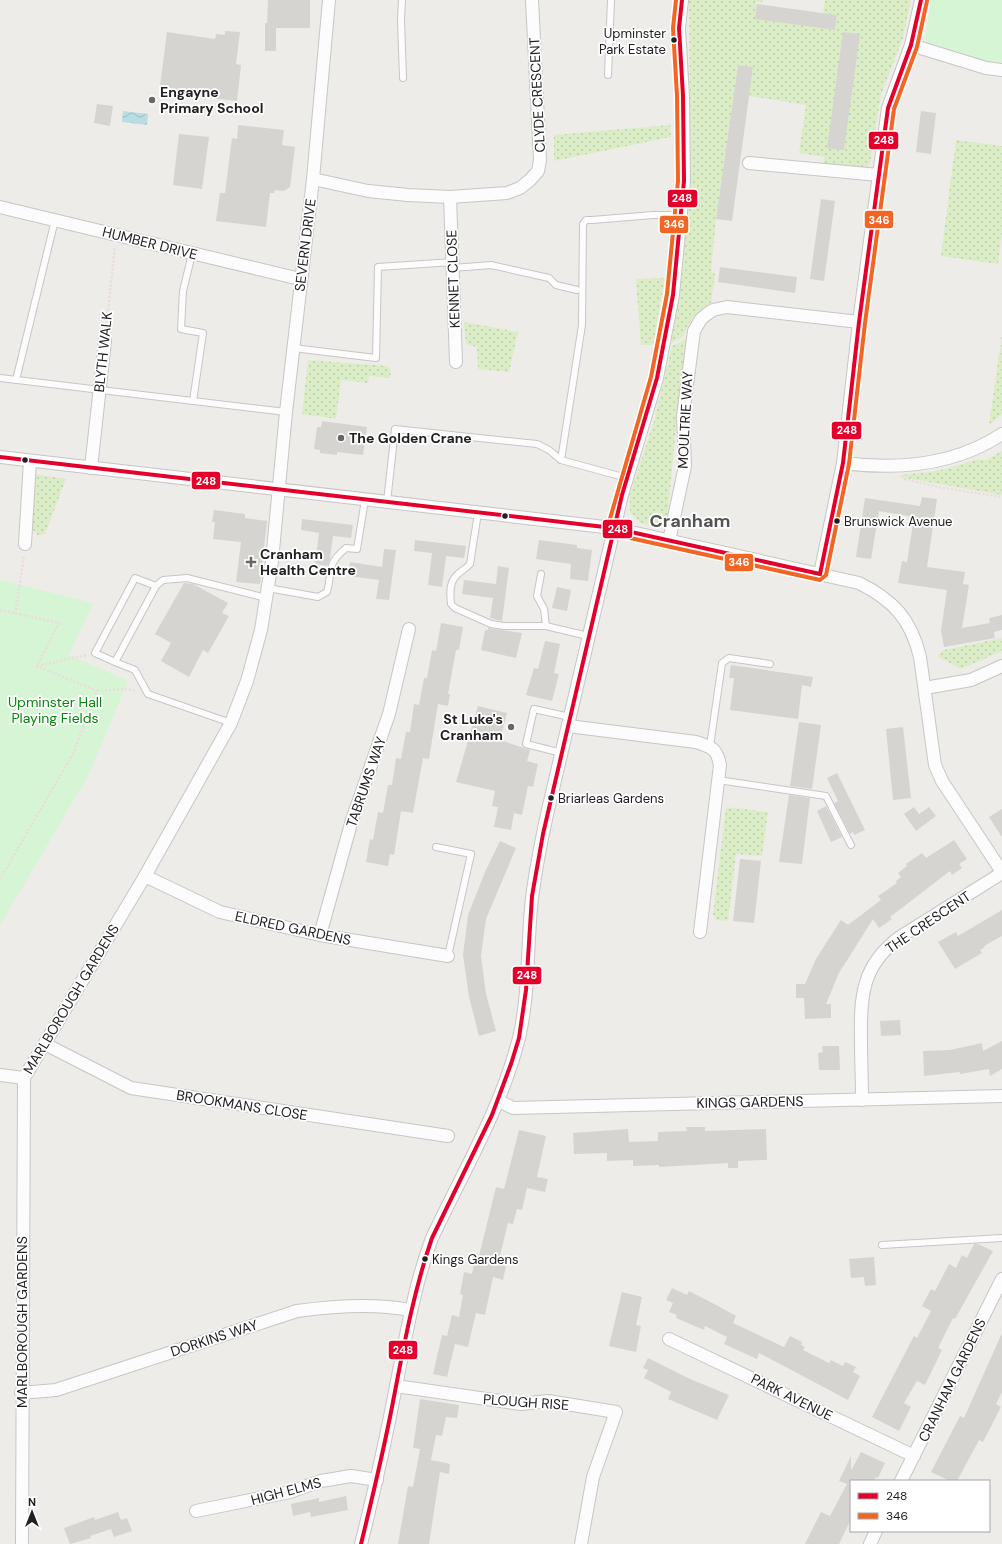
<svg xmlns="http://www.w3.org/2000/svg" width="1002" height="1544" font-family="'DM Sans',sans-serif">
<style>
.grass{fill:url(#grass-dots)}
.park{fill:#d5f5d5}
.water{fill:url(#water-waves)}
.building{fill:#d6d4d1}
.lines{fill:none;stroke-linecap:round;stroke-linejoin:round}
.lane-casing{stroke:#c7c6c5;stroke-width:8}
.street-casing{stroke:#c7c6c5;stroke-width:14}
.path{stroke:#ecdbd9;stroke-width:2.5;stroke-dasharray:2 2;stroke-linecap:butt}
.lane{stroke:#fcfcfc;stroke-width:6}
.street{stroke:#fcfcfc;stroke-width:12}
.bus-1-casing{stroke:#fff;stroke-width:7}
.bus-2-casing{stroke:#fff;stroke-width:7}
.bus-1{stroke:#e4002b;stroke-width:4}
.bus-2{stroke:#f26522;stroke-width:4}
.bus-dot{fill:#202020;stroke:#fff;stroke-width:1.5}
.poi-dot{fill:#686766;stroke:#fff;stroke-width:1.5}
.labels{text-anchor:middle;stroke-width:3.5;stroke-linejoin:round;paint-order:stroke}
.bus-label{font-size:13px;fill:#202020;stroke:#fff;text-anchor:start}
.poi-label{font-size:14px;font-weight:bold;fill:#202020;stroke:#fff;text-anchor:start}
.street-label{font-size:14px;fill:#202020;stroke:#fff}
.park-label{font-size:14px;fill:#05870c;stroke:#fff}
.district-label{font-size:18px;font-weight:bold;fill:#535353;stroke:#fff}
.line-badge{stroke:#fff;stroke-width:1.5}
.badge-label{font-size:11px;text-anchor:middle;font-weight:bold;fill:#fff}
</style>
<defs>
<pattern id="grass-dots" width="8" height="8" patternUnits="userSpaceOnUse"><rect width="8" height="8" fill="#dbedc6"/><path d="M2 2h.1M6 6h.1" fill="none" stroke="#bccbaa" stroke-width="1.8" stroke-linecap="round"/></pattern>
<pattern id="water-waves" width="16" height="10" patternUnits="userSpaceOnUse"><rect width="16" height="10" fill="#badce3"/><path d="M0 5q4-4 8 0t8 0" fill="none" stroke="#a0bcc2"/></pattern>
</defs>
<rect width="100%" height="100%" fill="#eeece9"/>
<g class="grass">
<path d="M689,0H764L762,2H755L757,4L756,19L835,30L837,15L823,13L825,0H911L903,38L881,95L870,164L866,169L823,166L824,157L799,153L806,105L749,96L753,67L738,65L716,219L711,272L715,274L711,303C696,311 689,320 684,336L671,343L680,295L691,186Z"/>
<path d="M670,125L671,137L554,161V135Z"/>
<path d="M956,140L1002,146V233L998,264L941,256Z"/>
<path d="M665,278L653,345H641L636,279Z"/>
<path d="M464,322L518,332L509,372L478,369L477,347L466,344Z"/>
<path d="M1002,334V414L989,425Z"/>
<path d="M686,339C678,398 674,458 667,517L655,527L639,522L630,512V495L654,421L672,346Z"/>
<path d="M308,360L388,366L391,370L390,378L369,376L368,383L341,380L336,419L302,414Z"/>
<path d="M1002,451V495L900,477L901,475C919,473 936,472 953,467C965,464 974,458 986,460Z"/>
<path d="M34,474L66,479L45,534L38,535L32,529Z"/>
<path d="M1002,638V651L961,669L937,656L944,650Z"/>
<path d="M726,807L768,812L762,856L736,854L728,921L716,920L713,914Z"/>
</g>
<g class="park">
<path d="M931,0H1002V64L986,62L931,45L926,41V36Z"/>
<path d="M0,580L93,603L69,655L128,681L88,776L0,925Z"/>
</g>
<path class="water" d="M123,111L148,114L147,125L122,122Z"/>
<g class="building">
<path d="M268,0H310V28H276V51H265V23H267Z"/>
<path d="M757,4L837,15L835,30L755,19Z"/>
<path d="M225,31L240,32L236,64L241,65L237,101L168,93L169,87L160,86L167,32L215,39L216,34L225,35Z"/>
<path d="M843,32L860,34L844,150L827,148Z"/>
<path d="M738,65L753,67L732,221L716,219Z"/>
<path d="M97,104L113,106L110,126L94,123Z"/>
<path d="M921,111L936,113L931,154L916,152Z"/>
<path d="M238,125L284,130L282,145L295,147L290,187L284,191L275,190L274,193H270L266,227L216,221L220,193H225L232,138L237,139Z"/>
<path d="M179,134L209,137L202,189L173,185Z"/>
<path d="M821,199L835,201L824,281L810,279Z"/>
<path d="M720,267L797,277L795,293L718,282Z"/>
<path d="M322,421L367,427L363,455L337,452V455L320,453V450L314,449L317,427H321Z"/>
<path d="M922,497L937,499L927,567L965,572L963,584L969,585L962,628L990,623L989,618L1002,615V630L994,632L995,638L944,647L941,631L947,590L898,583L902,561L907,562L914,517L879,511L871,559L856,557L865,498L920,506Z"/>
<path d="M214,510L245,514V518L267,521L260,584L236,582L241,542L213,539L215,522H212Z"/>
<path d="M302,519L353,525L351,538L333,536L330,559L327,566L315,564L319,533L301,530Z"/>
<path d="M415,540L466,546L464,558L446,556L442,587L428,585L432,553L414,551Z"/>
<path d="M539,540L577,545V548L592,550L588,581L570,579L571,564L536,559Z"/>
<path d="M384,549L396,550L389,600L376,599L379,580L348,576L350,562L382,567Z"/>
<path d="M498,566L509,568L502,621L490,618L493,598L462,594L464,580L496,584Z"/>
<path d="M184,583L193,584L228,603L222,613L229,616L208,653L203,650L189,677L161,661L171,643L155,634Z"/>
<path d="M557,587L571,590L567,611L552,608Z"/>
<path d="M441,623L463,627L459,650H456L448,694H450L448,706L438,704L429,759L423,758L413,813L401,811L394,855L390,854L388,866L366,862L370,839L373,840L378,812L383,813L388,785H392L396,758L401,759L406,732H410L414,704L419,705L424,678H427L432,650L436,651Z"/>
<path d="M488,628L522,633L516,658L481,650L485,630H488Z"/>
<path d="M545,641L560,644L554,673L559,674L552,701L526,695L534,668L538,669Z"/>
<path d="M731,665L813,677L811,687L802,685L798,719L730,710L734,678H729Z"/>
<path d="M478,706L507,713L500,740L530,750L527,761L538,764L533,787L528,786L522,815L514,813L511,830L494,827L498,807L492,806L495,791L456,782Z"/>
<path d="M799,722L821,725L812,789L790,786Z"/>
<path d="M903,727L911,798L893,800L886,729Z"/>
<path d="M837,773L865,830L854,835L853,832L850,834L834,803L838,801L827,778Z"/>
<path d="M789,795L810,798L802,864L779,862Z"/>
<path d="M826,806L842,837L831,842L817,811Z"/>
<path d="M914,807L919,814L929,807L936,816L916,831L904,814Z"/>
<path d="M1002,809V837L989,817Z"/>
<path d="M954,840L967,859L959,864L962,868L952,875L950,871L890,917L892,919L879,928L873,919L839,973L826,1004H831V1018L805,1019L804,998H796V984H805L816,959L841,920L848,925L881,900L878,896L897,883L896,881L901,877L898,873L907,866L906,864L922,853L926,858Z"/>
<path d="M500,841L516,848L486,919L481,956L486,994L496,1031L479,1036L469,997L463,955L468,915L485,872Z"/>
<path d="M740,859L761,861L754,923L733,921Z"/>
<path d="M1002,910V936L984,946L985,947L980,950L982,953L955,969L938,942L956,932L958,936Z"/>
<path d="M900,1020L901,1035L881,1036L880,1021Z"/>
<path d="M1002,1041V1069L990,1076L989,1069L960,1074V1072L924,1076L923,1051L950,1050L982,1043L983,1051Z"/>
<path d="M822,1046H839L840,1070H819L818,1053L823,1052Z"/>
<path d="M686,1127H705V1131L766,1129L767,1160L738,1161V1168H728V1163L659,1167V1165L633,1166V1160L607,1161V1153L574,1154L573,1133L628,1129L629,1142L658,1141V1132L687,1131Z"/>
<path d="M519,1130L546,1136L537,1177L548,1179L545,1192L527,1188L522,1210L517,1209L513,1224L508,1223L498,1264L506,1266L503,1280L493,1277L485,1315L476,1313L468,1347L455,1344L447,1377L433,1374L442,1335L447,1336L452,1315L459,1317L463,1295L460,1294L464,1272L472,1274L475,1259L478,1260L496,1187L504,1189Z"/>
<path d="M974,1244H978L993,1251L955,1319L953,1318L938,1348L942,1350L925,1385L917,1381L904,1403L911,1407L899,1431L872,1417L914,1336L917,1338L931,1311L922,1306L931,1289L935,1291L949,1264L956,1268L962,1255L967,1258Z"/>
<path d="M874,1257L876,1285L865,1286L864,1277L851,1278L849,1259Z"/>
<path d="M672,1288L687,1295L689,1291L720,1307L736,1316L733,1323L784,1347L790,1336L802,1342L801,1345L805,1347L803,1350L829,1363L831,1360L843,1366L845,1362L856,1367L853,1372L860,1376L848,1400L759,1353L757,1359L724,1344L727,1337L705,1326L704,1330L676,1318L677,1315L669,1312L673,1303L666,1300Z"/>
<path d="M622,1292L642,1297L636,1325L641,1326L636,1352L609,1346Z"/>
<path d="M1002,1333V1392L996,1404L1001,1407L983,1442L979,1440L957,1481H950L931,1472L960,1416L964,1418Z"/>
<path d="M648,1358L690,1379L729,1395L717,1420L668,1399L671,1392L644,1378L648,1370L643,1368Z"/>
<path d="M420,1399L459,1405L457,1418L446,1417L442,1436L436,1435L431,1460L450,1464L449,1474L440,1472L429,1544H398L408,1486L413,1487L420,1449L413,1448Z"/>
<path d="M861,1452L885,1463L878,1478L876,1477L874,1480L876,1481H851V1519L839,1544H805L821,1512L830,1516L847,1484L839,1481L851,1456V1469H852Z"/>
<path d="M346,1496L348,1510L311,1517L310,1512L293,1516L291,1504L319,1498V1502Z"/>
<path d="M118,1512L121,1520L127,1518L132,1531L114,1537L111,1529L90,1536L91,1538L70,1544L64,1528L94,1517L95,1520Z"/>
</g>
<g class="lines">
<defs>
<g id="lane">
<path d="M402,0L401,20L403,78"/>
<path d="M608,75L611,0"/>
<path d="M192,254L183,291L181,329L203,333L193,401"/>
<path d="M453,268L491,265L549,278L556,285L577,290"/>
<path d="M293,348L376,358L378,267L453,262"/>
<path d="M0,378L286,412"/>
<path d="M16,380L55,220"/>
<path d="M561,460L582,325L583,224L586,220H592L653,215H680"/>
<path d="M387,502L395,429L537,444L549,450L561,460L627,478"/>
<path d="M478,513L470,564C466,569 460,571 456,576C449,583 450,595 451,604L455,608L491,624L504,626H546L588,636"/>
<path d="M541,574L537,596L544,609L546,626"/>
<path d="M156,586L135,578L95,653L115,662L156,586L163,580L187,578L266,598"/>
<path d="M268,588L318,597L327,592C333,569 326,565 346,548L357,549L365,500"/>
<path d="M115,662L135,670L148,694L231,723"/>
<path d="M710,746L722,663L729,658L770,664"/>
<path d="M562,753L526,744L534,709L570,717"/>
<path d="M718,780L826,796L851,845"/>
<path d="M436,847L471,854L448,956"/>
<path d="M882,1245L1002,1238"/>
</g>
<g id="street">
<path d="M911,45L986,68L1002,70"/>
<path d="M749,163L879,175"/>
<path d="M313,179L368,191L408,195L450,197L507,193L520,188L530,180L538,171L540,160L532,0"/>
<path d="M450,197L456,362"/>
<path d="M0,207L300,279"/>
<path d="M0,457L613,528L859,583C893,600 911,619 920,657L935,765L942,781L1002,872"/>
<path d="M843,463C898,470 955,465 1002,434"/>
<path d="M91,468L105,341"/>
<path d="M669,541L685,466L683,416L694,331L701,319L707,314L713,310L727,307L859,322"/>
<path d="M25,544L30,461"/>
<path d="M820,574L843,463L859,322L888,108L911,45L921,0"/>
<path d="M925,688L971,680L1002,666"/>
<path d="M568,726L696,742C712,747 717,749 720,765L700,932"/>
<path d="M145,876L220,912L320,935L448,956"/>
<path d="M320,935L352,820L389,714L409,629"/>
<path d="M45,1044L131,1088L448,1136"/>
<path d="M0,1075L24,1078"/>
<path d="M862,1100C862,1080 861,1061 861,1041C860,996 862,965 900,937L1002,873"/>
<path d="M499,1101L513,1108L1002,1096"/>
<path d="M669,1339L914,1456"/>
<path d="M396,1386L521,1404L548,1401L616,1412L593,1477L581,1544"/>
<path d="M21,1393L56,1390L297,1311C333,1306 374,1303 410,1310"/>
<path d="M901,1481L1002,1279"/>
<path d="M196,1511L290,1492L321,1481L351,1476L377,1480"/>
<path d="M22,1544L24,1078L145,876L231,723L247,681L261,630L272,561L286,412L313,179L329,0"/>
<path d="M361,1544C374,1492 386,1439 396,1386C406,1336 414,1286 432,1238C463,1172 501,1109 519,1038C529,995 527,952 531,908C534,875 541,842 548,810L622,495L657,378L673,295L684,181L683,96L679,28L682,0"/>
<path d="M870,1544L876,1531"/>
</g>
</defs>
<use href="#lane" class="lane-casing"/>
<use href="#street" class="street-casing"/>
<g class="path">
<path d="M106,330L115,246"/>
<path d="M904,479L943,488L1002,497"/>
<path d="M0,610L59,623L37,666L97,691L74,752L0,879"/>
<path d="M15,614L24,556"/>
<path d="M37,666L87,655"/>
<path d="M97,691L125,689L136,691"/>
</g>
<use href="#lane" class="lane"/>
<use href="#street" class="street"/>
<defs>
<g id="bus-1">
<path d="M0,457L613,528L820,574"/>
<path d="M820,574L843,463L859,322L888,108L911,45L921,0"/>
<path d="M361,1544C372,1499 383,1453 392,1407C403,1350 413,1293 432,1238L492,1115L511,1064L519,1038L526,990L532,896L543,834L622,495L657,378L673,295L684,181L683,96L679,28L682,0"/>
</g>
<path id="bus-2" d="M676,0L673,28L677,96L678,181L667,294L651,377L607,529L612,534L820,580L826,575L849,464L865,323L894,109L917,47L927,1"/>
</defs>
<use href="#bus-1" class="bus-1-casing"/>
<use href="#bus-2" class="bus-2-casing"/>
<use href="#bus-1" class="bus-1"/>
<use href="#bus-2" class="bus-2"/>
</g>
<g class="bus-dot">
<circle cx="674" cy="40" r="3.5"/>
<circle cx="25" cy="460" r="3.5"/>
<circle cx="505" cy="516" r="3.5"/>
<circle cx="837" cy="521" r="3.5"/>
<circle cx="551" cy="798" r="3.5"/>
<circle cx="425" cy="1259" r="3.5"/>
</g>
<g class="poi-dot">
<circle cx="152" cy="100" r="4"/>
<circle cx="341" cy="438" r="4"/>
<path d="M249 556h4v4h4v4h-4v4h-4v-4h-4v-4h4z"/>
<circle cx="511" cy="727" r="4"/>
</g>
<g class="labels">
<g class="bus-label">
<text x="666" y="38" text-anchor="end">Upminster<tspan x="666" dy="16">Park Estate</tspan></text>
<text x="844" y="526">Brunswick Avenue</text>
<text x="558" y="803">Briarleas Gardens</text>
<text x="432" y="1264">Kings Gardens</text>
</g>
<g class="poi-label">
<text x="160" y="97">Engayne<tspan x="160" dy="16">Primary School</tspan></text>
<text x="349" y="443">The Golden Crane</text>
<text x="260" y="559">Cranham<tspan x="260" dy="16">Health Centre</tspan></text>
<text x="503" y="724" text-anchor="end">St Luke's<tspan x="503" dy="16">Cranham</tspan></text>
</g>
<g class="street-label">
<text transform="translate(537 95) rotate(-93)" y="5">CLYDE CRESCENT</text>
<text transform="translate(150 243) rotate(14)" y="5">HUMBER DRIVE</text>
<text transform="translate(305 245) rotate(-83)" y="5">SEVERN DRIVE</text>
<text transform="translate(453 279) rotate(-92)" y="5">KENNET CLOSE</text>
<text transform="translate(103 352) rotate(-84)" y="5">BLYTH WALK</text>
<text transform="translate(685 420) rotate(-87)" y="5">MOULTRIE WAY</text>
<text transform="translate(366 782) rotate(-71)" y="5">TABRUMS WAY</text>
<text transform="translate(928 922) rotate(-34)" y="5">THE CRESCENT</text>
<text transform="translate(293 928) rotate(12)" y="5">ELDRED GARDENS</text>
<text transform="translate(71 999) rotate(-59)" y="5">MARLBOROUGH GARDENS</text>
<text transform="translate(750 1102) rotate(-1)" y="5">KINGS GARDENS</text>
<text transform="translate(242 1105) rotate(9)" y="5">BROOKMANS CLOSE</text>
<text transform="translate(22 1322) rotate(-90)" y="5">MARLBOROUGH GARDENS</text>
<text transform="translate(214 1338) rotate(-18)" y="5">DORKINS WAY</text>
<text transform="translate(952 1380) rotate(-64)" y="5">CRANHAM GARDENS</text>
<text transform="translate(792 1397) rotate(26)" y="5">PARK AVENUE</text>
<text transform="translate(526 1402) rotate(4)" y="5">PLOUGH RISE</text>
<text transform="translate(286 1491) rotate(-15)" y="5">HIGH ELMS</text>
</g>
<g class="park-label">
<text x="55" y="707">Upminster Hall<tspan x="55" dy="16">Playing Fields</tspan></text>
</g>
<g class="district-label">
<text x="690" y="527">Cranham</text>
</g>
</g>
<g class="line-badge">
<rect x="868" y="131" width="31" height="19" rx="4" fill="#e4002b"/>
<rect x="667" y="189" width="31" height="19" rx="4" fill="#e4002b"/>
<rect x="864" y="210" width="30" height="19" rx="4" fill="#f26522"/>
<rect x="659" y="215" width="30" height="19" rx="4" fill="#f26522"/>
<rect x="831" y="421" width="31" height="19" rx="4" fill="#e4002b"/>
<rect x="191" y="471" width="30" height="19" rx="4" fill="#e4002b"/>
<rect x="602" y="519" width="31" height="20" rx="4" fill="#e4002b"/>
<rect x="724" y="553" width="30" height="19" rx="4" fill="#f26522"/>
<rect x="512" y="966" width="30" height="19" rx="4" fill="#e4002b"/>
<rect x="388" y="1340" width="30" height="20" rx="4" fill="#e4002b"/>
</g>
<g class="badge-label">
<text x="884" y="144">248</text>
<text x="682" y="202">248</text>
<text x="879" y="224">346</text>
<text x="674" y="228">346</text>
<text x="847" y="434">248</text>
<text x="206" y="485">248</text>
<text x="618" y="533">248</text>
<text x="739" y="566">346</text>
<text x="527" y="979">248</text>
<text x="403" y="1354">248</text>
</g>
<rect x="850" y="1480" width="140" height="52" fill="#ffffff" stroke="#a6a6a6"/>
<rect x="858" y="1493" width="20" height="6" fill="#e4002b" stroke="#a6a6a6"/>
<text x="886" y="1500" font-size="12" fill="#202020">248</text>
<rect x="858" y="1513" width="20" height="6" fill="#f26522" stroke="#a6a6a6"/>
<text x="886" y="1520" font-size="12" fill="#202020">346</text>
<g transform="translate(32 1512)" stroke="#ffffff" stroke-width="3" paint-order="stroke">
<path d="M0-3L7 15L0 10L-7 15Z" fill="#202020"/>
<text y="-6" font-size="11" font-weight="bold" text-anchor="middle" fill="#202020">N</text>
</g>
</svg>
